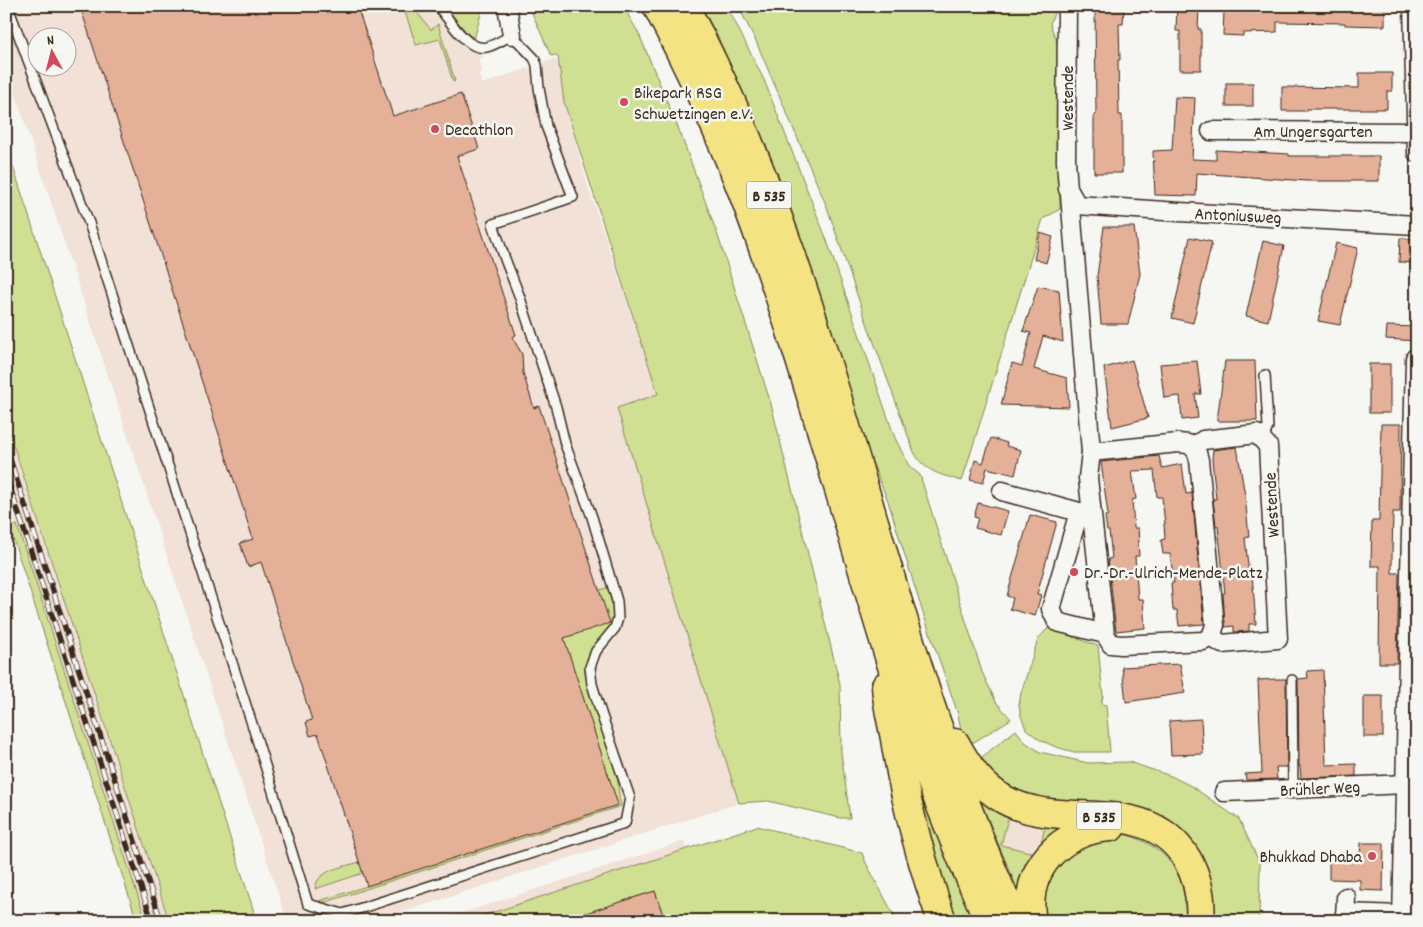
<svg xmlns="http://www.w3.org/2000/svg" width="1423" height="927" font-family="Dekko,sans-serif">
<style>
.built{fill:#f1e1d7;fill-rule:evenodd}
.green{fill:#d0e093;stroke:#868558;fill-rule:evenodd}
.building{fill:#e5b098;stroke:#3b2a1e}
.lines{fill:none;stroke-linecap:round;stroke-linejoin:round}
.lane-casing{stroke:#3b2a1e;stroke-width:12}
.street-casing{stroke:#3b2a1e;stroke-width:21}
.highway-casing{stroke:#3b2a1e;stroke-width:31}
.lane{stroke:#f6f6f2;stroke-width:9}
.street{stroke:#f6f6f2;stroke-width:18}
.highway{stroke:#f4e382;stroke-width:28}
.rail-casing{stroke:#3b2a1e;stroke-width:5.5}
.rail{stroke:#f6f6f2;stroke-width:4;stroke-dasharray:11;stroke-linecap:butt}
.poi-dot{fill:#d1495b;stroke:#f6f6f2;stroke-width:2}
.labels{text-anchor:middle;stroke-width:5;stroke-linejoin:round;paint-order:stroke}
.shield{fill:#f6f6f2;stroke:#73675e;stroke-width:1}
.shield-label{font-size:16px;font-weight:bold;fill:#3b2a1e}
.poi-label{font-size:18px;fill:#3b2a1e;stroke:#f6f6f2;text-anchor:start}
.street-label{font-size:18px;fill:#3b2a1e;stroke:#f6f6f2}
</style>
<rect width="100%" height="100%" fill="#f6f6f2"/>
<filter id="ink" filterUnits="userSpaceOnUse"><feTurbulence type="fractalNoise" baseFrequency=".02" numOctaves="2"/><feDisplacementMap in="SourceGraphic" scale="10" xChannelSelector="R" yChannelSelector="G"/><feConvolveMatrix kernelMatrix="1 2 1 2 8 2 1 2 1" color-interpolation-filters="sRGB"/></filter>
<g filter="url(#ink)">
<g class="built">
<path d="M6,6H483L475,36L483,58L478,60L482,72L479,74L482,84L554,59L559,64L564,102L588,186L658,394L617,408L739,803L375,921H287L6,65ZM38,38H68V68H38Z"/>
<path d="M6,426L62,597L168,921H146L114,825L6,494Z"/>
<path d="M1008,817L1045,827L1039,854L1001,845Z"/>
<path d="M684,841L712,921H437Z"/>
</g>
<g class="green">
<path d="M403,6H412L431,30L438,24L455,81L453,82L440,39L416,45Z"/>
<path d="M445,6H483L475,36L472,37L468,34Z"/>
<path d="M529,6H623L639,34L681,135L719,239L771,404L840,684L841,752L850,818H840L768,801L739,803L617,408L658,394L564,102L558,57L555,55L551,56Z"/>
<path d="M701,6H727L764,80L826,238L895,438L909,466L920,475L982,672L996,702L1011,719L974,742L967,741L962,735L958,714L921,607L888,501L866,447L815,282L776,177L737,82L718,37Z"/>
<path d="M738,6H1057L1050,24L1060,49V209L1043,219L962,481C942,475 924,472 914,452L864,315L827,207L755,39Z"/>
<path d="M6,145L257,921H169L6,423Z"/>
<path d="M17,525L146,921H137L9,526Z"/>
<path d="M607,588C628,641 589,629 586,666C586,675 588,684 590,692C597,721 609,748 617,776C619,786 618,796 621,806L326,902H319V901L367,886L599,590Z"/>
<path d="M1048,628L1098,646L1103,696L1101,704L1106,705L1110,752H1074L1056,747L1040,740L1026,729L1021,716L1019,705L1021,693L1038,639Z"/>
<path d="M1016,730L1025,742L1040,752L1088,763L1129,762L1171,776L1191,786L1239,819L1260,864L1259,921H1205L1184,843L1038,805L973,764Z"/>
<path d="M913,769L943,848L974,921H949Z"/>
<path d="M975,788L1077,821L1023,903ZM1008,818L1045,827L1038,854L1001,845Z"/>
<path d="M757,826L862,853L866,863L897,921H665L655,891L563,921H467Z"/>
<path d="M1119,833C1165,843 1189,874 1185,921H1039L1038,907L1062,852Z"/>
<path d="M360,862L363,873L315,889C317,869 344,867 360,862Z"/>
</g>
<g class="building">
<path d="M80,6H357L393,116L461,94L479,149L457,156L516,335L512,337L522,354L523,373L534,408L539,406L610,623L564,638L618,805L367,886L318,734L310,736L306,722L312,720L261,562L248,567L240,543L253,539Z"/>
<path d="M1095,6H1124L1123,24H1119L1120,60H1118L1119,115H1122V173H1094V115H1096Z"/>
<path d="M1177,6H1199L1198,29H1201V70H1180V31H1176Z"/>
<path d="M1290,6L1385,7V26L1345,25V23L1277,22V32L1243,33V36L1223,35L1224,11L1243,12L1290,10Z"/>
<path d="M1359,73H1392V91H1387V109H1307V111H1282V87L1359,88Z"/>
<rect x="1226" y="83" width="27" height="23"/>
<path d="M1175,97L1195,98L1192,159L1216,160V150L1289,154V156H1379V181H1307L1197,173L1196,196L1155,195L1153,151L1172,150Z"/>
<path d="M1104,227H1134L1140,274L1128,324H1101L1097,276Z"/>
<path d="M1040,233L1053,237L1046,263L1034,259Z"/>
<path d="M1190,237L1212,242L1193,323L1172,318Z"/>
<path d="M1400,238L1417,239V263L1399,262Z"/>
<path d="M1263,241L1284,246L1268,321L1246,316Z"/>
<path d="M1336,243L1358,248L1340,325L1318,321Z"/>
<path d="M1038,286L1059,290L1063,342L1043,336L1034,369L1067,378L1069,407L1001,405L1012,363L1022,366L1031,333L1023,331Z"/>
<path d="M1387,326L1417,327V341L1386,339Z"/>
<path d="M1132,360L1148,418L1112,427L1104,368Z"/>
<path d="M1197,361L1201,394H1195L1198,418L1182,420L1180,396L1164,398L1160,364Z"/>
<path d="M1225,361H1255L1257,421H1217Z"/>
<rect x="1369" y="364" width="21" height="49"/>
<path d="M1381,424H1401L1400,512H1393L1392,555V573H1399L1397,663H1379L1380,566H1371L1372,521H1379Z"/>
<path d="M991,438L1007,443L1006,446L1021,450L1015,475L987,468L983,483L970,480L975,460L983,463Z"/>
<path d="M1237,447L1245,496L1249,537L1245,538L1249,575L1252,574L1256,624H1249V631L1234,632V626L1225,627L1223,593H1225L1218,526H1216L1213,499H1216L1212,459L1213,450Z"/>
<path d="M1159,456L1162,468L1182,464L1186,494L1192,493L1204,624L1179,626L1177,610H1173L1171,583H1174L1170,554H1163L1161,540L1165,539L1164,524H1165L1162,497H1157L1154,470L1132,471L1136,499L1132,500L1133,513L1134,528H1138L1139,542H1138L1139,556H1135L1136,572L1138,599H1143L1145,628L1116,631L1108,559L1112,558L1109,531H1107L1105,516L1108,515L1101,462Z"/>
<path d="M978,503L1008,511L1001,535L975,528L978,518L974,517Z"/>
<path d="M1030,515L1057,522L1037,594L1041,595L1035,616L1010,609L1013,598L1007,596Z"/>
<path d="M1180,664L1185,693L1126,702L1122,667Z"/>
<path d="M1323,670L1326,765L1356,764V776L1301,778L1300,766H1299L1298,679L1308,678L1307,671Z"/>
<path d="M1278,679H1286L1287,767H1276L1277,779L1246,780L1245,774L1262,773L1258,680Z"/>
<rect x="1364" y="696" width="19" height="41"/>
<path d="M1201,719L1203,754L1171,755L1169,721Z"/>
<path d="M1361,843H1384L1383,891L1360,890V880L1329,879V859L1360,860Z"/>
<path d="M655,891L665,921H571L570,918Z"/>
</g>
<g class="lines">
<defs>
<g id="lane">
<path d="M10,6V12L89,223L254,730L308,904L343,914L625,823L630,798L601,713L592,684L590,667L596,651L615,628L618,618L617,601L592,517L565,444L556,407L519,295L505,259L493,224L573,197L546,126L539,88L537,65L534,58L512,35C504,39 495,45 487,47C467,52 450,20 438,6"/>
<path d="M1263,440L1268,427L1265,375"/>
<path d="M1292,680L1293,789"/>
</g>
<g id="street">
<path d="M507,6L512,35"/>
<path d="M1067,6L1066,161L1068,189L1077,205L1179,212L1417,225"/>
<path d="M1413,6L1417,153"/>
<path d="M1211,131L1416,132"/>
<path d="M1070,195L1091,452L1088,478L1105,634"/>
<path d="M1193,447L1197,453L1199,460L1215,625L1211,637"/>
<path d="M1002,491L1079,512L1089,513"/>
<path d="M1079,512L1051,609L1057,622L1105,634L1111,644L1121,645L1203,641L1211,637L1222,644L1278,639L1268,446L1257,434L1203,440L1193,447L1188,444L1178,443L1091,452"/>
<path d="M1224,792L1406,784L1416,785"/>
<path d="M1345,913L1402,915"/>
<path d="M1345,921L1346,897"/>
<path d="M1402,921L1415,358H1417"/>
</g>
<g id="highway">
<path d="M657,6C689,67 718,129 743,193C798,338 837,488 883,637C912,733 947,829 989,921"/>
<path d="M684,6C803,225 853,473 931,707C956,779 982,852 1015,921"/>
<path d="M886,686C887,704 892,722 895,739C905,802 921,861 942,921"/>
<path d="M955,743C968,767 981,787 1005,800C1064,832 1146,792 1187,859C1198,878 1202,898 1200,921"/>
<path d="M1032,921C1022,869 1062,829 1111,827"/>
</g>
</defs>
<use href="#lane" class="lane-casing"/>
<use href="#street" class="street-casing"/>
<use href="#highway" class="highway-casing"/>
<use href="#lane" class="lane"/>
<use href="#street" class="street"/>
<use href="#highway" class="highway"/>
<defs>
<g id="rail">
<path d="M6,447L161,921"/>
<path d="M6,475L152,921"/>
</g>
</defs>
<use href="#rail" class="rail-casing"/>
<use href="#rail" class="rail"/>
</g>
</g>
<g class="poi-dot">
<circle cx="624" cy="102" r="5"/>
<circle cx="435" cy="129" r="5"/>
<circle cx="1074" cy="572" r="5"/>
<circle cx="1372" cy="856" r="5"/>
</g>
<g class="labels">
<g class="shield">
<rect x="746.5" y="181.5" width="45" height="27" rx="4"/>
<rect x="1076.5" y="802.5" width="45" height="27" rx="4"/>
</g>
<g class="shield-label">
<text x="769" y="201">B 535</text>
<text x="1099" y="822">B 535</text>
</g>
<g class="poi-label">
<text x="634" y="98">Bikepark RSG<tspan x="634" dy="21">Schwetzingen e.V.</tspan></text>
<text x="445" y="135">Decathlon</text>
<text x="1084" y="578">Dr.-Dr.-Ulrich-Mende-Platz</text>
<text x="1362" y="862" text-anchor="end">Bhukkad Dhaba</text>
</g>
<g class="street-label">
<text transform="translate(1067 98) rotate(-90)" y="6">Westende</text>
<text x="1313" y="137">Am Ungersgarten</text>
<text transform="translate(1238 215) rotate(3)" y="6">Antoniusweg</text>
<text transform="translate(1271 505) rotate(-93)" y="6">Westende</text>
<text transform="translate(1320 788) rotate(-3)" y="6">Brühler Weg</text>
</g>
</g>
<rect width="1423" height="927" fill="none" stroke="#f6f6f2" stroke-width="25"/>
<rect x="12" y="12" width="1398" height="902" fill="none" stroke="#3b2a1e" stroke-width="2" filter="url(#ink)"/>
<g transform="translate(52 52) rotate(353)"><circle r="24" fill="#f6f6f2" stroke="#aba49d"/>
<path d="M0-4L9 19L0 12L-9 19Z" fill="#d1495b"/>
<text y="-8" font-size="14" font-weight="bold" text-anchor="middle" fill="#3b2a1e">N</text>
</g>
</svg>
